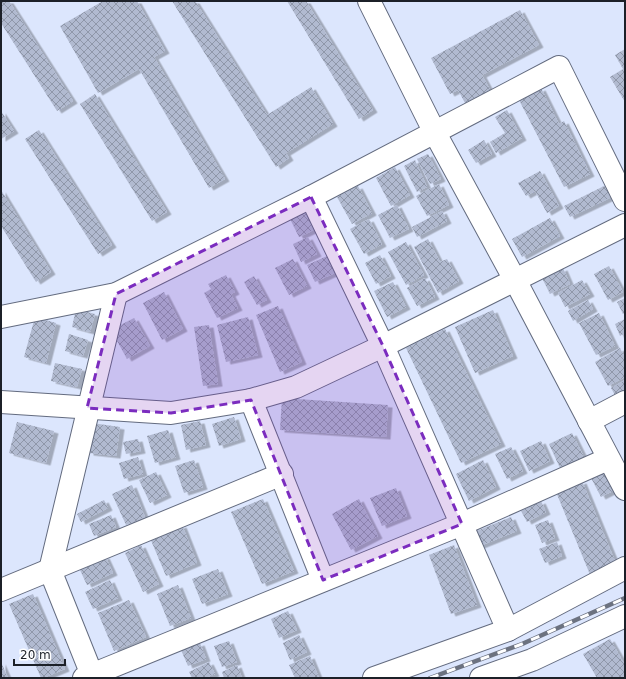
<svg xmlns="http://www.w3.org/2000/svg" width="626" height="679" font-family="'DejaVu Sans',sans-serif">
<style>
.building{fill:url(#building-cross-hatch);filter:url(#shadow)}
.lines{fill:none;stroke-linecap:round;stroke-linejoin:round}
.minor-casing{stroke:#636b7f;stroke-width:24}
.minor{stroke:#fff;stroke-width:22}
.rail-casing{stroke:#6c7280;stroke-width:4.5}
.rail{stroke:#fff;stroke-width:3;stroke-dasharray:9;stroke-linecap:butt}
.marked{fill:#7b2cbf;fill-opacity:0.2;stroke:#7b2cbf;stroke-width:3;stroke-dasharray:8 5;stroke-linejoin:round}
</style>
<defs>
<pattern id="building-cross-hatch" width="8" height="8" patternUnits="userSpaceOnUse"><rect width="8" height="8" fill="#b1bad0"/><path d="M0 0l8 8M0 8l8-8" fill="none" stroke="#8f97a9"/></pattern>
<filter id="shadow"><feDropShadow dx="4.5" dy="2.5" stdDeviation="0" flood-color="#0004"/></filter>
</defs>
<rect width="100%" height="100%" fill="#dce6fd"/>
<g class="building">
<path d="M1,1H9L73,101L57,111L1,23Z"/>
<path d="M103,1H137L165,51L154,57L225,179L209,188L139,69L98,93L60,26Z"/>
<path d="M172,1H195L267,115L311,87L333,124L286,153L289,158L276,167Z"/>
<path d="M287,1H306L373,110L359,119Z"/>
<path d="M520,10L539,45L482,75L490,90L465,103L458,90L450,94L431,58Z"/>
<path d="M625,49V102L610,77L623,69L615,55Z"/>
<path d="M541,88L559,124L564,121L590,174L564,187L519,100Z"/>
<path d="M95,94L167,212L152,221L80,104Z"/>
<path d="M507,110L522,138L496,153L490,142L505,133L495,117Z"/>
<path d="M1,111L14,131L1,139Z"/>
<path d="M39,130L112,245L98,254L25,139Z"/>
<path d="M484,140L492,154L476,163L468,150Z"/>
<path d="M428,154L441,179L430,184L417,159Z"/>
<path d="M415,160L427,187L417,192L404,166Z"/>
<path d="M395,167L410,195L391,206L376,178Z"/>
<path d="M540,171L559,206L547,213L535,191L526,196L518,183Z"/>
<path d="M610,183L616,195L570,217L564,206Z"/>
<path d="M439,184L449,205L427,216L416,196Z"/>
<path d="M358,186L372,213L352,224L337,197Z"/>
<path d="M1,190L51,272L36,282L1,226Z"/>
<path d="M397,205L409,229L390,238L378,215Z"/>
<path d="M304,210L314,230L299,237L289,217Z"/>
<path d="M442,211L447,221L417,237L412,227Z"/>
<path d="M550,218L560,236L522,257L512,239Z"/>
<path d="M369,219L382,244L364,254L350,229Z"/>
<path d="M308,237L317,254L301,262L293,244Z"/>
<path d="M428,239L440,262L447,259L459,281L438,293L414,247Z"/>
<path d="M406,242L424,275L406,285L388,252Z"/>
<path d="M380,255L391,276L376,284L365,263Z"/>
<path d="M327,256L335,273L315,282L307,265Z"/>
<path d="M293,259L307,286L289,295L275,268Z"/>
<path d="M609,266L623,292L608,300L594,274Z"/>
<path d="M563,268L570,284L550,294L542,278Z"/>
<path d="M226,275L235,292L231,294L238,308L217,318L204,293L211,289L208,284Z"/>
<path d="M254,276L267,300L257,305L244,282Z"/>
<path d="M425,278L435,297L417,306L407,288Z"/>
<path d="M582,280L590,294L565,307L558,293Z"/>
<path d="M393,282L406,307L387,317L374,291Z"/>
<path d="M164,292L183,329L162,340L143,303Z"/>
<path d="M625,298V313L623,314L617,302Z"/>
<path d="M588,300L593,309L573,321L568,311Z"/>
<path d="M278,306L302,362L280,372L256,315Z"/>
<path d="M76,309L95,314L90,332L72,327Z"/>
<path d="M493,310L513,356L475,373L455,327Z"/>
<path d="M599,313L615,346L596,355L579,323Z"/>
<path d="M35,317L56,323L46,363L24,357Z"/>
<path d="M248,317L258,355L226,362L217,325Z"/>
<path d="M134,318L150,346L127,359L111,330Z"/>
<path d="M625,319V333L620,336L615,324Z"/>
<path d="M209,325L218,384L203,386L194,327Z"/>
<path d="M445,329L501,444L461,463L406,348Z"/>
<path d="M69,334L88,340L83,356L65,351Z"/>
<path d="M620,348L625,358V377L608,386L595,362Z"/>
<path d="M55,363L82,369L77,387L51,381Z"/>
<path d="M625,380V393L616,397L611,388Z"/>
<path d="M282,398L388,405L386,437L280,430Z"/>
<path d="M234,417L241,439L219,446L212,424Z"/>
<path d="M200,421L206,445L186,450L181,425Z"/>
<path d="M17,422L54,431L46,463L9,453Z"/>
<path d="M92,423L120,427L116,456L89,453Z"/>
<path d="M168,430L176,457L155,463L147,436Z"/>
<path d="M572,433L584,457L560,468L549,444Z"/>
<path d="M138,439L141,451L126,454L123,442Z"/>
<path d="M541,441L550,461L529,471L520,451Z"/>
<path d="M511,447L523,471L507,479L495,454Z"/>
<path d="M138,457L143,474L124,479L119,463Z"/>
<path d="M194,460L203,487L184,493L175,466Z"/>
<path d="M483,460L496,487L469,501L456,474Z"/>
<path d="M604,469L615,490L601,497L590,476Z"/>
<path d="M156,472L167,495L150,503L139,480Z"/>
<path d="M582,481L617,566L591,577L556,492Z"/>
<path d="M132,485L145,517L126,525L112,494Z"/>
<path d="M396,488L407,516L382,526L370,498Z"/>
<path d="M263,499L294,571L262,584L231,512Z"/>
<path d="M359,499L378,536L351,550L332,514Z"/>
<path d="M104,500L108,508L81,522L77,514Z"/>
<path d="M541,501L546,512L527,522L521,511Z"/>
<path d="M111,515L116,527L94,536L89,524Z"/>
<path d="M511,517L517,531L480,546L474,532Z"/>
<path d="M548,520L555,538L542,543L535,525Z"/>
<path d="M182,525L197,563L166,576L150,538Z"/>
<path d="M557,542L562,556L545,563L539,549Z"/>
<path d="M141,545L159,584L143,592L125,553Z"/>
<path d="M454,545L477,605L451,614L429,555Z"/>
<path d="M105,556L113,573L87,585L79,568Z"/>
<path d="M218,569L228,594L202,604L192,579Z"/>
<path d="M110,580L118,598L93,609L85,592Z"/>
<path d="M178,585L191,618L170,626L157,594Z"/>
<path d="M33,594L65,669L43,678H41L9,604Z"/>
<path d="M129,600L146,637L114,651L98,613Z"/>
<path d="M288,611L297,630L279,638L271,619Z"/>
<path d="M299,635L307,652L290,660L283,643Z"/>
<path d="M610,639L625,665V676L621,678H597L583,654Z"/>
<path d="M229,641L237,662L222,667L214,646Z"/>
<path d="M200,643L206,659L188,666L181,650Z"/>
<path d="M310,656L319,678H295L289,665Z"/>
<path d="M1,662L8,678H1Z"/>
<path d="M209,662L215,674L205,678H192L189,672Z"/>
<path d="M237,665L242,678H224L222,672Z"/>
</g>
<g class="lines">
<defs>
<g id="minor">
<path d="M369,1L435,133L515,280L625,489"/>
<path d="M311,197L383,346L508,630"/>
<path d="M1,317L116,294L311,197L559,67L625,200"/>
<path d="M251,400L323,580"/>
<path d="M1,402L171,413L251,400L296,387L383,346L625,225"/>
<path d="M589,421L625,402"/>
<path d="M1,590L282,474"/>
<path d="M92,675L50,570L116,294"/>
<path d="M84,678L462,524L608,459"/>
<path d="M374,678L508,630L625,568"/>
<path d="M481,678L532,660L625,616"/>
</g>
</defs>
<use href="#minor" class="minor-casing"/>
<use href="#minor" class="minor"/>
<defs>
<path id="rail" d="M430,678L522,644L625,598"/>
</defs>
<use href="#rail" class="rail-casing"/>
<use href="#rail" class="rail"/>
</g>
<path class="marked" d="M311,197L383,346L462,524L323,580L251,400L171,413L87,408L116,294Z"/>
<rect width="626" height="679" fill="none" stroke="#1c2028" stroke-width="4"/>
<path d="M14 659v6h51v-6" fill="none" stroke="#1c2028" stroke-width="2"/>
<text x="20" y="659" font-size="12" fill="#1c2028" stroke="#ffffff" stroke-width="3" paint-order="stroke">20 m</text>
</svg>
